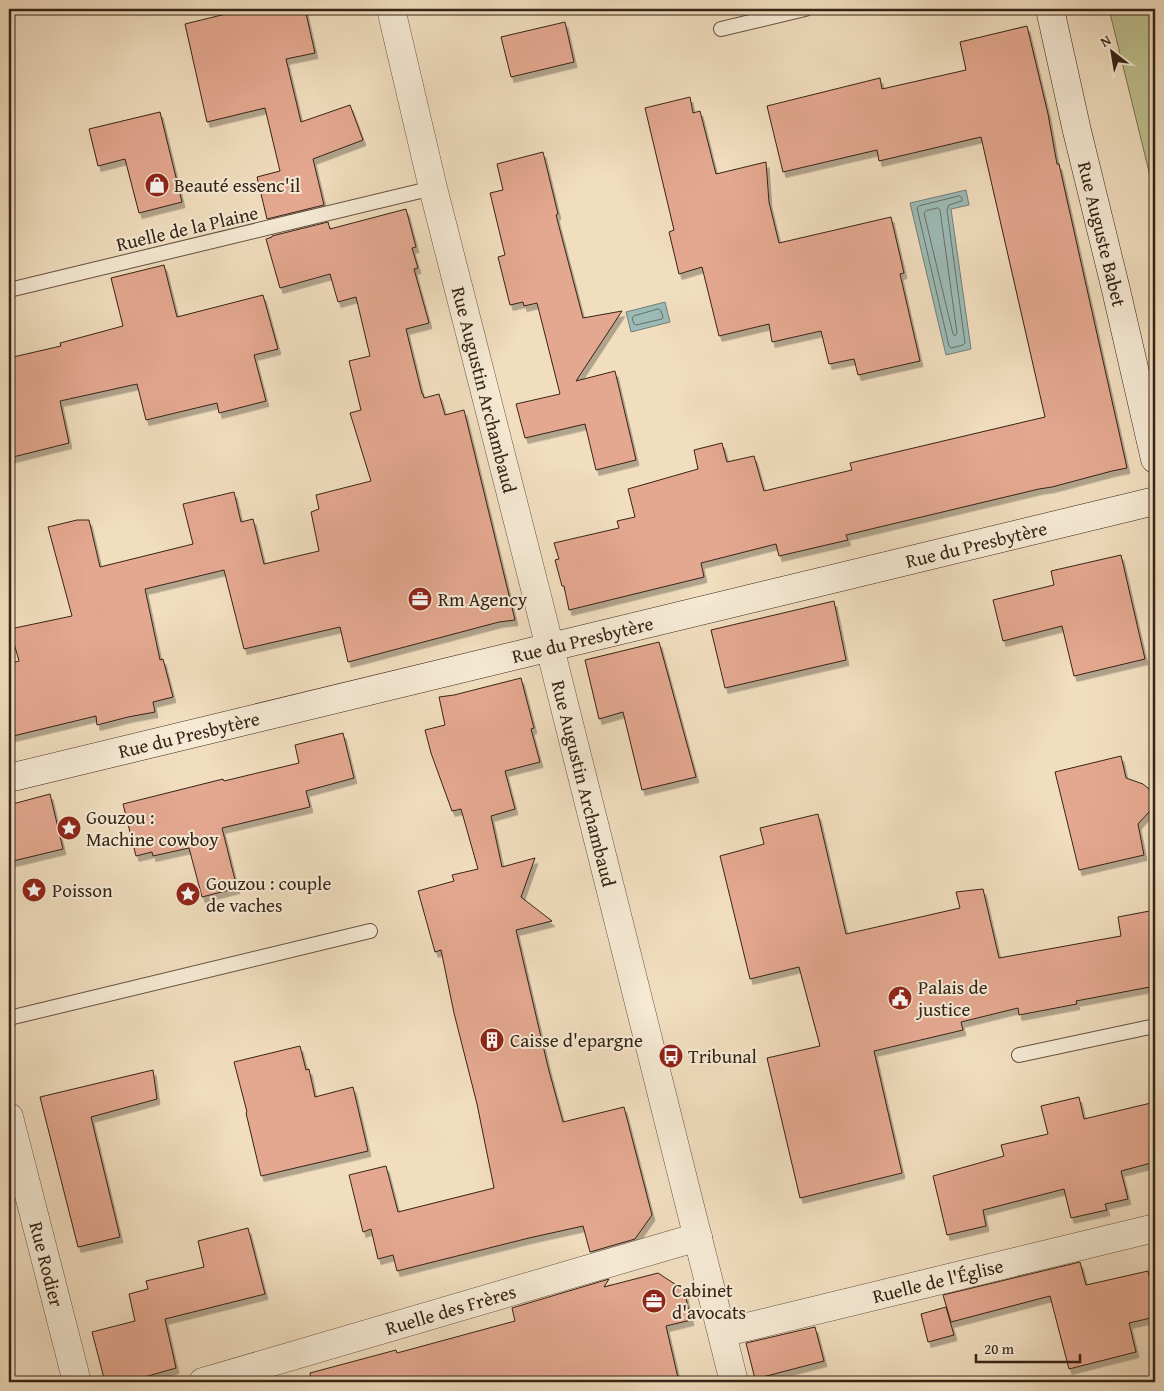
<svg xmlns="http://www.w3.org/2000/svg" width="1164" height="1391" font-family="'Gentium Book Plus',serif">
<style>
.pitch{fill:#bec08f;stroke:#7a7252}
.water{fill:#9cbbb7;stroke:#737e77}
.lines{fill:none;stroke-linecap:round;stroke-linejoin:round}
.shore{stroke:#696f66;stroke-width:1}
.building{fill:#e4a890;stroke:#362316;filter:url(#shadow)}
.lane-casing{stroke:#655240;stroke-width:16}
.street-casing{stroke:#655240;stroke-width:29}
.secondary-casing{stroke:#362316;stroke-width:29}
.lane{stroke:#f6ead5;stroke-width:14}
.street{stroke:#f6ead5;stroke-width:28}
.secondary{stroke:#f6ead5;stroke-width:28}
.labels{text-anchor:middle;stroke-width:4;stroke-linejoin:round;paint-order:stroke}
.poi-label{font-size:19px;fill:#362316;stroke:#f6ead5;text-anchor:start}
.street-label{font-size:19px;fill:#362316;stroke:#f6ead5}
</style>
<defs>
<filter id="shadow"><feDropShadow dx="3" dy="5.5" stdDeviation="0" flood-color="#0004"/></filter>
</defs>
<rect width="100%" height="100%" fill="#f1debf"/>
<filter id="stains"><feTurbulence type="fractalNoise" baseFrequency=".004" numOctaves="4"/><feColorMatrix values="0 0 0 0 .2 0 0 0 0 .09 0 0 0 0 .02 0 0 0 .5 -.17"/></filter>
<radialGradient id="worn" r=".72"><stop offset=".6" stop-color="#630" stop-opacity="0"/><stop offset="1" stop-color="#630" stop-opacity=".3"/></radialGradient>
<path class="pitch" d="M1109,9H1155V196Z"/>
<g class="water">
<path d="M966,190L969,205L951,209L971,349L946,355L910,203Z"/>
<path d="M665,302L670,322L631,332L626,312Z"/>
</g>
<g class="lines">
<g class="shore">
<path d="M960,196L962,198V201L949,205L947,210L965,343L963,345L951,348L949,346L917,208L919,206Z"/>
<path d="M938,208L940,210L957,333L955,336L953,334L924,213L926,211Z"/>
<path d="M659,309L661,311L663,317L662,319L636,325L634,324L632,318L634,316Z"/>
</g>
</g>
<g class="building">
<path d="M246,9H305L315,53L286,59L301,122L350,105L363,140L313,159L324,205L267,219L257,177L280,171L265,108L207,122L185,24Z"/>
<path d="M565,22L574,62L511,77L501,37Z"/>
<path d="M1027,26L1048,114L1057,164H1059L1127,468L1112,471L1052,487L1039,489L846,535L848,540L779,556L776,544L701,563L704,577L569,610L564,586H562L555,560L559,559L554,543L619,528L617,521L635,517L628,489L698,469L694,450L722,443L727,462L754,456L764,491L852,470L850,463L1045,417L981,137L879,161L877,150L783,172L767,106L880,78L882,89L966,70L960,42Z"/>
<path d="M690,97L693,113L700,111L716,174L766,162L769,202L779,243L891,217L904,273L900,274L920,361L858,375L854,359L829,364L821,331L772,342L769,324L719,336L702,267L679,274L669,232L674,230L645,108Z"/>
<path d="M160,112L182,202L139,213L125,159L98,166L89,129Z"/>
<path d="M543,152L558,214L556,215L583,318L622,311L576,381L615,371L636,460L596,470L585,424L525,438L516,404L560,394L537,303L524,306L523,302L510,305L498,257L505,255L490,193L503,190L497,164Z"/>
<path d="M406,209L416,247L412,248L418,268L414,269L429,323L406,329L422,394H423L424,398L439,394L445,415L464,410L515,620L499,622L348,662L340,627L244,649L224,570L145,589L160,660L163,659L173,697L153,702L155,712L128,717L97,725L96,716L9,737V664L19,661L10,629L72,616L48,527L77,520H89L100,567L193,544L183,504L234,492L241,522L253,519L264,564L319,551L311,512L319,509L316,495L371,481L350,413L361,410L349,361L370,356L356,297L338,302L330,274L280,288L266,239L272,237V236L328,222L330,229Z"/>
<path d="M164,265L177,317L263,295L278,349L254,355L266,401L219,413L217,403L146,420L137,384L60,401L69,443L9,458V358L61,346L60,343L123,326L111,278Z"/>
<path d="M1121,555L1145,659L1074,676L1062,626L1003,641L993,600L1054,585L1051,571Z"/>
<path d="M834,601L846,660L725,688L711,630Z"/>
<path d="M659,642L696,777L642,790L623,712L599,719L585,660Z"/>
<path d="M521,678L534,728L531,729L540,762L505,771L515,809L491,816L502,867L535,858L521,897L552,921L516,930L548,1067L563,1122L624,1107L652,1215L635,1239L590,1252L583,1226L529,1238L397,1271L393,1255L378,1259L371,1229L363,1232L349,1175L386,1166L398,1212L494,1188L477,1104L454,1013L441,950L435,952L418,891L454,881L452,875L478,869L461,809L452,811L431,753L425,730L445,725L439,697L454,695Z"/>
<path d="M343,733L354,778L306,791L310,807L222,828L237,888L202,897L189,848L153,856L152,852L136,856L123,804L223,779L224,781L299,763L295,745Z"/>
<path d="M1121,756L1126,778L1143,784L1149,789L1151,797L1152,805L1149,812L1138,824L1144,855L1079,870L1055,772Z"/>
<path d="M50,794L63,849L9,862V805Z"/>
<path d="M818,814L846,934L960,908L956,892L983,889L999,958L1121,936L1118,917L1155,910V986L1076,1001L1077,1004L1019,1015L1018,1008L961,1022L963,1030L874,1051L902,1173L800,1198L767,1058L820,1046L799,967L750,979L720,856L764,844L760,828Z"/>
<path d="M300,1046L306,1070L309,1069L315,1097L353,1087L368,1151L261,1176L246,1113L247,1112L234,1062Z"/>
<path d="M153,1070L157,1099L91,1117L120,1237L78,1247L40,1097Z"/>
<path d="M1079,1097L1084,1119L1155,1102V1162L1121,1171L1128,1199L1105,1204L1107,1210L1071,1218L1064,1189L983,1210L986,1226L947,1235L933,1176L1004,1156L1001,1145L1048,1134L1041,1106Z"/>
<path d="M248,1228L265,1294L165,1319L176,1368L127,1382H105L92,1332L135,1321L129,1294L148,1289L146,1281L204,1267L198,1241Z"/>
<path d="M1080,1262L1086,1285L1148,1271L1155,1299V1317L1129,1323L1136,1352L1069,1369L1050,1296L951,1322L943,1295Z"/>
<path d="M658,1273L684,1290L691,1320L666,1326L679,1382H311L310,1373L396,1350L397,1353L515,1321L512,1308L609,1279L604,1287Z"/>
<path d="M946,1307L954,1335L928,1342L921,1314Z"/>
<path d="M815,1327L824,1361L755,1379L746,1343Z"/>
</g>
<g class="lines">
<defs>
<g id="lane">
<path d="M721,29L805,9"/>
<path d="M9,290L433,188"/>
<path d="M9,1018L370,931"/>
<path d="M1019,1055L1155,1026"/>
</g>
<g id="street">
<path id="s1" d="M391,9L433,188L540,608L734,1382"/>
<path id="s2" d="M9,1117L77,1382"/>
<path id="s3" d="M722,1333L1155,1228"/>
<path id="s4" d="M203,1382L698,1237"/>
</g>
<g id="secondary">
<path id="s5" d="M1050,9L1077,131L1116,290L1155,459"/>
<path id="s6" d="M9,778L1155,501"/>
</g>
</defs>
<use href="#lane" class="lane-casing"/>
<use href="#street" class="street-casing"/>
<use href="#secondary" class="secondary-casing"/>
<use href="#lane" class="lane"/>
<use href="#street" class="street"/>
<use href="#secondary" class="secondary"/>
</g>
<defs>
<symbol id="shop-disc" viewBox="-11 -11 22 22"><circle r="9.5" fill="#8f2418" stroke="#f6ead5"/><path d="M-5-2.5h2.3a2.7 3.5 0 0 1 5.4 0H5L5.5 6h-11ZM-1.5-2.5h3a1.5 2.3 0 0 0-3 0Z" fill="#fff"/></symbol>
<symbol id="office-disc" viewBox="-11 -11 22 22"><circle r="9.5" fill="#8f2418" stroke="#f6ead5"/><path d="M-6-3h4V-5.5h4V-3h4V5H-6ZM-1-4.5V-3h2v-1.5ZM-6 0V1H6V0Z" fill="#fff"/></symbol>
<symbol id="sight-disc" viewBox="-11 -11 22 22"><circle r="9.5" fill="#8f2418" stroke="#f6ead5"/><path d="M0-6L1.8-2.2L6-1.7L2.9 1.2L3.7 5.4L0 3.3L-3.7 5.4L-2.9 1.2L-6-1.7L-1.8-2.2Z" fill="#fff"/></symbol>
<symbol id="civic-disc" viewBox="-11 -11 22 22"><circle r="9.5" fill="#8f2418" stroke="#f6ead5"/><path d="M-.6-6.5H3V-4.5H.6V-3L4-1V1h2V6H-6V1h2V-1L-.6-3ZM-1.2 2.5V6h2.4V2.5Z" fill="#fff"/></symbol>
<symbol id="building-disc" viewBox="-11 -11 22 22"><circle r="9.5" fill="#8f2418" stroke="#f6ead5"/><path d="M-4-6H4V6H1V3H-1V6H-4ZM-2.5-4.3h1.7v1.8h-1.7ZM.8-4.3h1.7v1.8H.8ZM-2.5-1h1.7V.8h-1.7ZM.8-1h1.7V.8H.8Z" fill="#fff"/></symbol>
<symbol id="bus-disc" viewBox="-11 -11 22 22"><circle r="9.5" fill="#8f2418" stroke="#f6ead5"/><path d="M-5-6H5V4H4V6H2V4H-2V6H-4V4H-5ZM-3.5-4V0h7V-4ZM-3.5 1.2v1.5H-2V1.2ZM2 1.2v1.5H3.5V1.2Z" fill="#fff"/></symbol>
</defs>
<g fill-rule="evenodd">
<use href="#shop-disc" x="143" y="171" width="28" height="28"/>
<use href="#office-disc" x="406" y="585" width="28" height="28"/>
<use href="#sight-disc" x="55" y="814" width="28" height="28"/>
<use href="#sight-disc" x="20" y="876" width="28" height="28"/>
<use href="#sight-disc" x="174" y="880" width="28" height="28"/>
<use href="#civic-disc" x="886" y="984" width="28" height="28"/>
<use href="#building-disc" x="478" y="1026" width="28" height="28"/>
<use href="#bus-disc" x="657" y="1042" width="28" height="28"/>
<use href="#office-disc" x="640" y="1287" width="28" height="28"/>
</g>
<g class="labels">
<g class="poi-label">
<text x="174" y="192">Beauté essenc'il</text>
<text x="438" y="606">Rm Agency</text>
<text x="86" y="824">Gouzou :<tspan x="86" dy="22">Machine cowboy</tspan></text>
<text x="206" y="890">Gouzou : couple<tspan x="206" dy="22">de vaches</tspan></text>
<text x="52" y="897">Poisson</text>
<text x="918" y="994">Palais de<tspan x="918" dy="22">justice</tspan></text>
<text x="510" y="1047">Caisse d'epargne</text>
<text x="688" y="1063">Tribunal</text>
<text x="672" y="1297">Cabinet<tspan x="672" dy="22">d'avocats</tspan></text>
</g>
<g class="street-label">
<text transform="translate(187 228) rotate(-13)" y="7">Ruelle de la Plaine</text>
<text dy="7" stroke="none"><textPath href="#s5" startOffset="231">Rue Auguste Babet</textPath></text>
<text dy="7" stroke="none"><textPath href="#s1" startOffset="392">Rue Augustin Archambaud</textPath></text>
<text dy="7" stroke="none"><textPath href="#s6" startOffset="995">Rue du Presbytère</textPath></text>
<text dy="7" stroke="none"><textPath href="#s6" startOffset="590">Rue du Presbytère</textPath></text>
<text dy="7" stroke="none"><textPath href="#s6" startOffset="185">Rue du Presbytère</textPath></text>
<text dy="7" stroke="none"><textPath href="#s1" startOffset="798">Rue Augustin Archambaud</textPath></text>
<text dy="7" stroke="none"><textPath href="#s2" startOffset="152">Rue Rodier</textPath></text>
<text dy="7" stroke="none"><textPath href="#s3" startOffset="222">Ruelle de l'Église</textPath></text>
<text dy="7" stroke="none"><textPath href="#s4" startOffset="258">Ruelle des Frères</textPath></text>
</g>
</g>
<rect width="1164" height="1391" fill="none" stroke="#f1debf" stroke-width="30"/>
<rect x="10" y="10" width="1144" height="1371" fill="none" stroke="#362316" stroke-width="2.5"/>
<rect x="15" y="15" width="1134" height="1361" fill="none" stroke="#362316"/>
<g transform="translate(1112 52) rotate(329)" stroke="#f6ead5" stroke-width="4" paint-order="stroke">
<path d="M0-4L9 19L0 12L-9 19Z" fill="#362316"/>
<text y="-8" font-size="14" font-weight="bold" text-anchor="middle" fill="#362316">N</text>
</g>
<path d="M976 1354v8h104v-8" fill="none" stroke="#362316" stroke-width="2.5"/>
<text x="984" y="1354" font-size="15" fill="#362316" stroke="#f6ead5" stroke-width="4" paint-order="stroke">20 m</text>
<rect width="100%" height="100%" filter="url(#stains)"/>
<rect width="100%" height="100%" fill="url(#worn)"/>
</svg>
